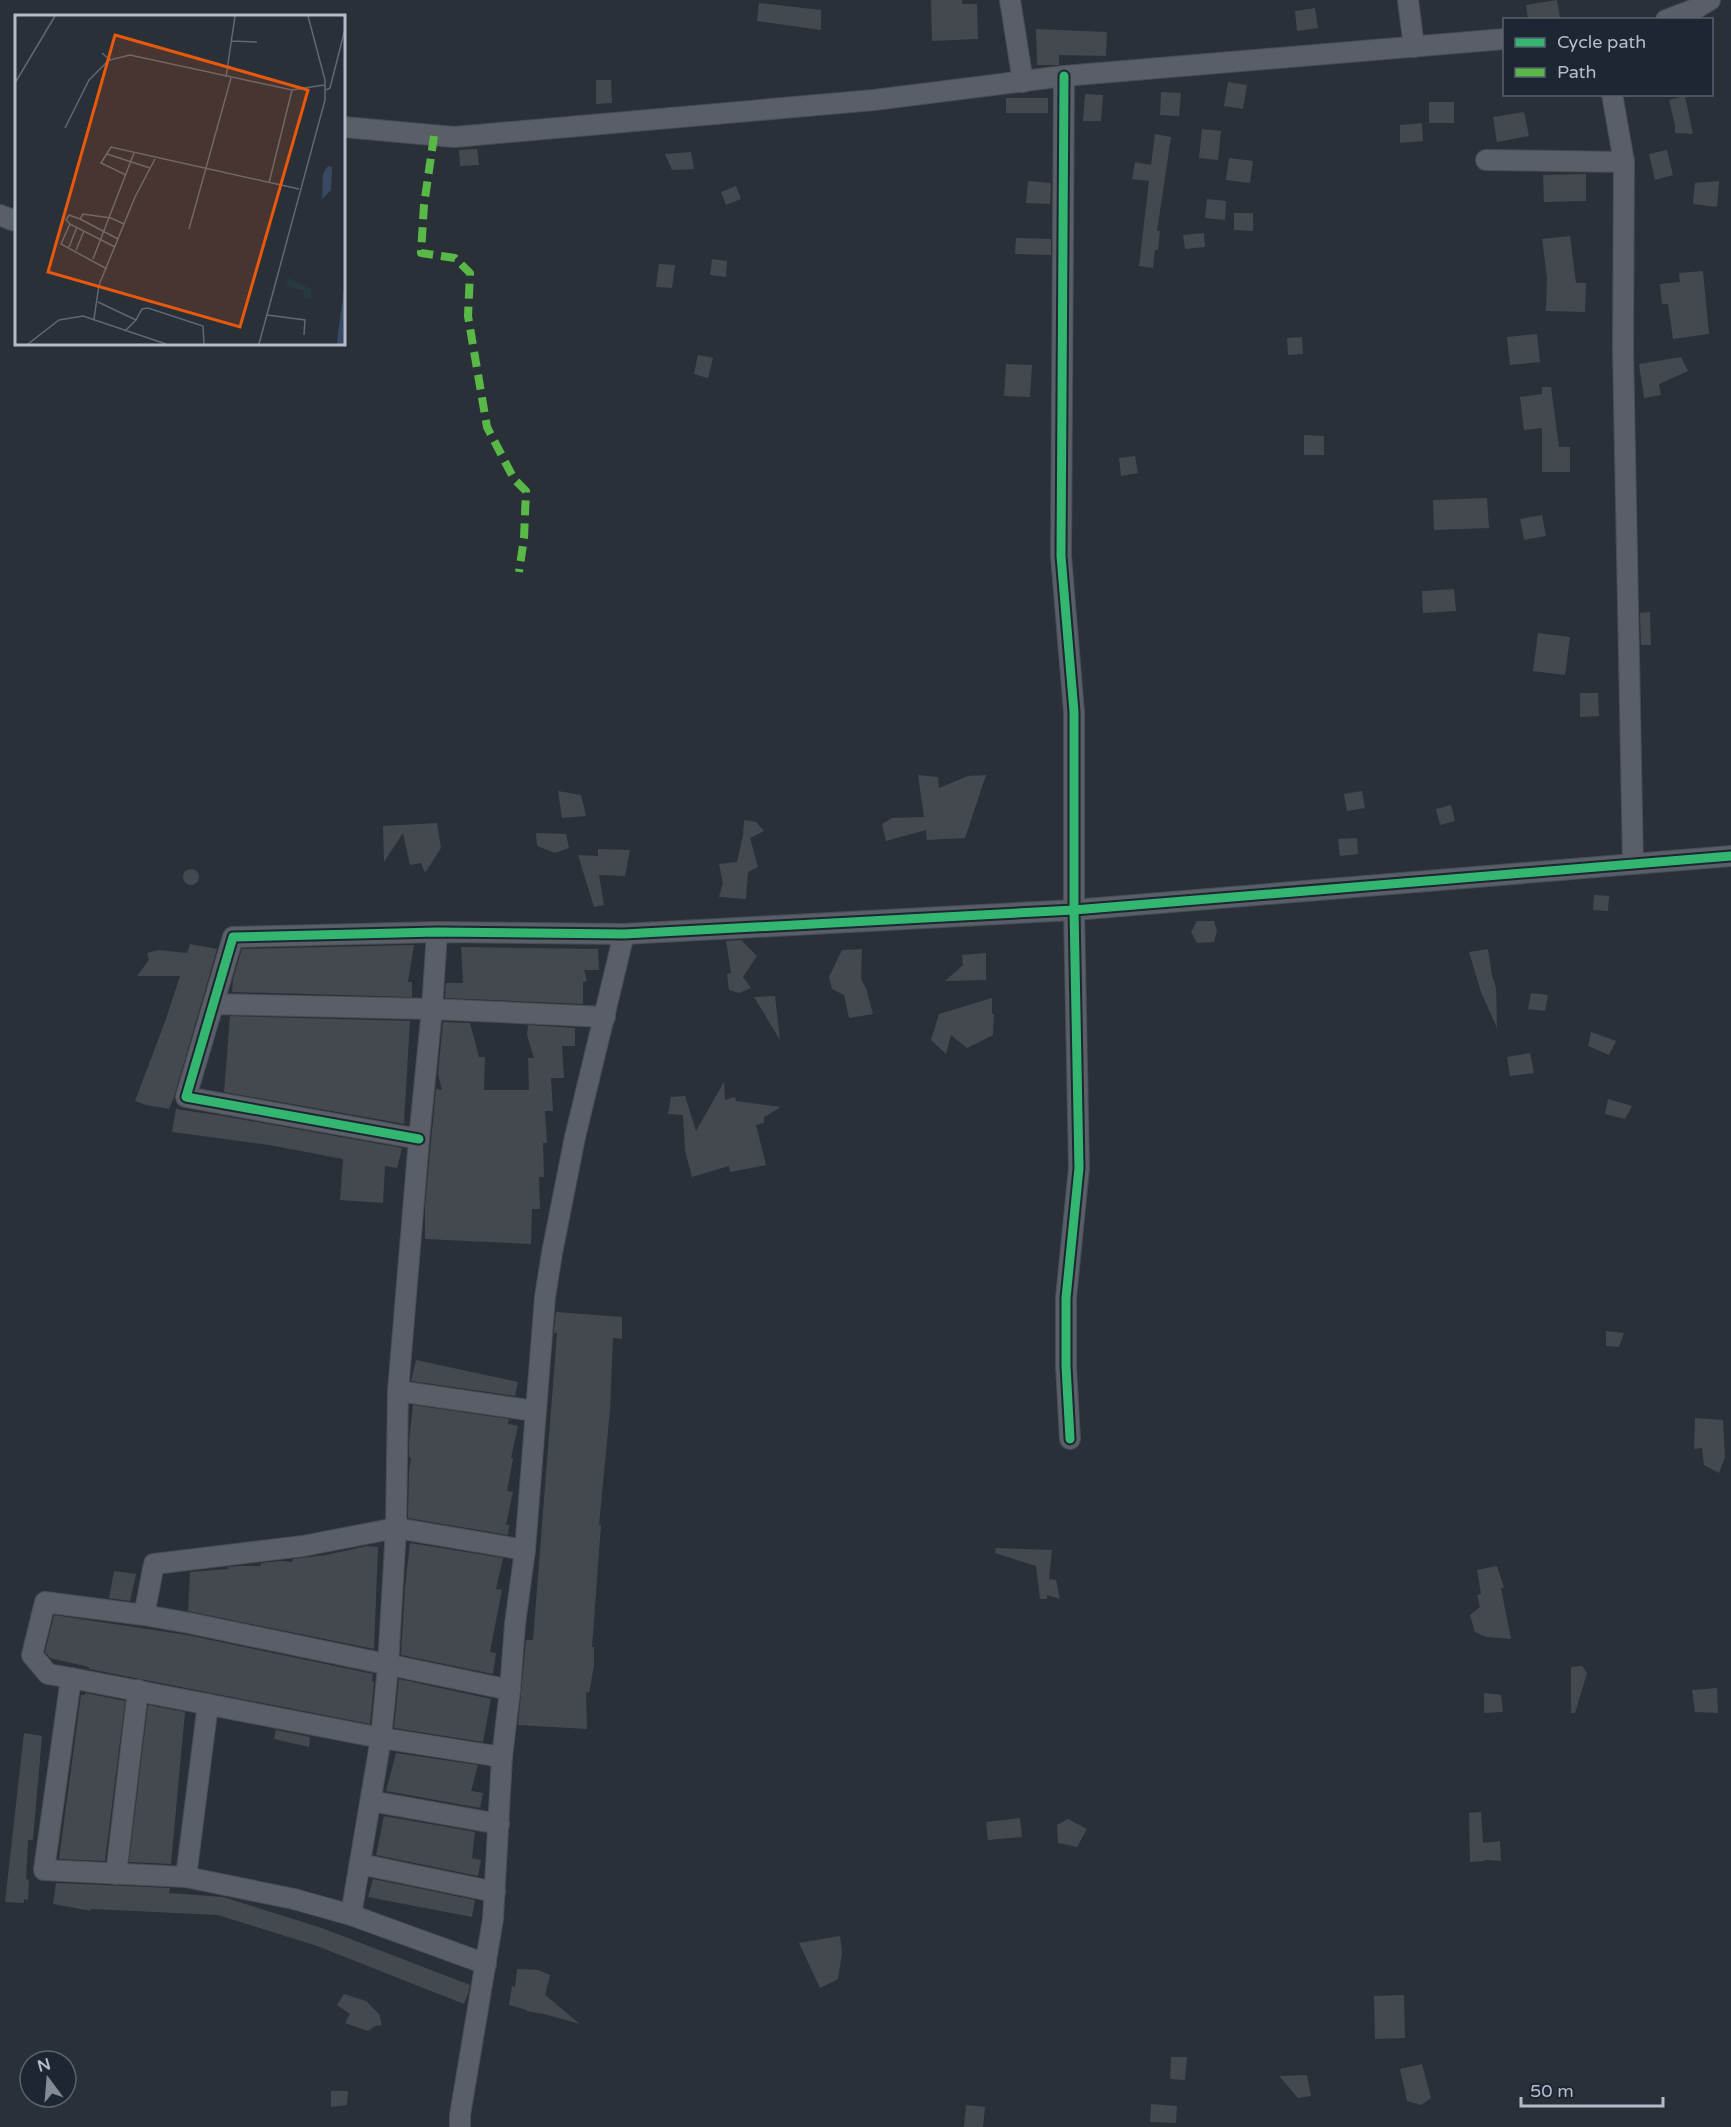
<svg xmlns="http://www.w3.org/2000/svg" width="1731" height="2127" font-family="'Varela Round',sans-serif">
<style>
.building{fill:#444950}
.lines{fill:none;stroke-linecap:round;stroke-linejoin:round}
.street-casing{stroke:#484c53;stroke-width:22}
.street{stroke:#5a5e66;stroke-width:20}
.quiet{stroke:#58b947;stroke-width:8;stroke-dasharray:15 8;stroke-linecap:butt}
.cycleway-casing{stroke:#1d2633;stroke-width:13}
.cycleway{stroke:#33b770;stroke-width:9}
.inset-road{fill:none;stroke:#616872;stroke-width:1.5}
.view{fill:#e8590c;fill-opacity:0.15;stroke:#e8590c;stroke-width:3}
.inset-edge{fill:none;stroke:#b4bcc9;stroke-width:3}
</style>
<rect width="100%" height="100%" fill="#2a3038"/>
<g class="building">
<path d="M931,0H962V4H977L978,39L932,41Z"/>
<path d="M1557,0L1560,18L1528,20L1526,5Z"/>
<path d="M759,3L821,10V30L757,21Z"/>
<path d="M1315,8L1318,28L1297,31L1295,11Z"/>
<path d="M1036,29L1107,32L1106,56L1059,55V65H1037Z"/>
<path d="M596,80H611L612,103L596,104Z"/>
<path d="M1228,82L1247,85L1243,109L1224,106Z"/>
<path d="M1161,92L1181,93L1179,116L1160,115Z"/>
<path d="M1085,94L1103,95L1101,121H1083Z"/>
<path d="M1685,96L1693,134L1675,133V126L1669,100Z"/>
<rect x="1006" y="98" width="42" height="15"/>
<rect x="1429" y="102" width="25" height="21"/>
<path d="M1524,112L1529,136L1497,142L1493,117Z"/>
<path d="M1422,123L1423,141L1400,143V125Z"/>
<path d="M1202,129L1221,131L1218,160L1199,158Z"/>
<path d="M1155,134L1171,137L1157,231H1160L1158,250H1155L1153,268L1139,266L1149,181L1132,179L1135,162L1151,165Z"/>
<path d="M477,149L479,165L460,166L459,150Z"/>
<path d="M1667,150L1673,175L1655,180L1649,154Z"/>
<path d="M691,152L694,169L672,170L665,154Z"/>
<path d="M1229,158L1253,161L1250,183L1226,180Z"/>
<path d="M1586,174V201L1544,202L1543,175Z"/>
<path d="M1028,181L1051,183L1050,204L1026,203Z"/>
<path d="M1719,181L1717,207L1693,204L1695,183Z"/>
<path d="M736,186L741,199L726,205L721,192Z"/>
<path d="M1207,199L1226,201L1225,220L1205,218Z"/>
<path d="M1234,213H1253V231L1234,230Z"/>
<path d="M1204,233L1205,247L1185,249L1183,235Z"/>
<path d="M1570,236L1576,283H1586L1585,312L1546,311L1547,277L1542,239Z"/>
<path d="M1016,238L1051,239V255L1015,254Z"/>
<path d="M712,259L727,261L726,277L710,275Z"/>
<path d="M659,264L675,265L672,288L656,287Z"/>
<path d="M1703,271L1709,334L1673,339L1668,304H1662L1660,284L1680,282L1679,273Z"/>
<path d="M1537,334L1540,362L1510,365L1507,337Z"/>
<path d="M1302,337L1303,354L1288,355L1287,338Z"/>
<path d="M698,355L713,358L708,378L694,374Z"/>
<path d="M1681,357L1688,371L1659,384L1661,395L1644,398L1639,364Z"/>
<path d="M1006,364L1032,365L1030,397L1004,396Z"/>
<path d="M1542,387H1551L1559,447H1570V472H1542V428L1524,430L1520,397L1542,394Z"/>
<path d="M1304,435L1324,436V455H1304Z"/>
<path d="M1135,456L1138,473L1121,476L1119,458Z"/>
<path d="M1487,498L1489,528L1434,530L1433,500Z"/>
<path d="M1542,515L1546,536L1524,540L1520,519Z"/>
<path d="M1454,589L1456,611L1423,613L1422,591Z"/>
<path d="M1650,612L1651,645H1641L1640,613Z"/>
<path d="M1538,633L1570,637L1565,675L1533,671Z"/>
<path d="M1580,693H1598L1599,716L1580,717Z"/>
<path d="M918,775L938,777L939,788L968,776L986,775L965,838L927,840L926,830L886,841L882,824L892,818L924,817Z"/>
<path d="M558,791L581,795L586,816L562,818Z"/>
<path d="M1362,791L1365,808L1347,811L1344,794Z"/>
<path d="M1451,805L1455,821L1440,825L1436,809Z"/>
<path d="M744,820L756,822L764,831L750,838L758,867L748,872L746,899L719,897L723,883L719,864L737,862L743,835Z"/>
<path d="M437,823L441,848L425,873L421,863L410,865L403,833L384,862L383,826Z"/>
<path d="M536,833L566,834L569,848L555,853L537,846Z"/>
<path d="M1357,838L1358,854L1340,856L1338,839Z"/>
<path d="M598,849L630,850L625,876L599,875L604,905L594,907L578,855L598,856Z"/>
<circle cx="191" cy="877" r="8"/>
<path d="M1594,895L1609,896L1608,911L1593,910Z"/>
<path d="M1197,921H1214L1217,931L1214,942L1197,943L1191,932Z"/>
<path d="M741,940L757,956L743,977L751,988L739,993L729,990L727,974L731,973L726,941Z"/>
<path d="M190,944L217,949L174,1097L169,1109L146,1105L135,1101L166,1019L180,976H137L149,960L147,953L158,950L187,953Z"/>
<path d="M414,945L408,982H412V997L232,992L233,979L242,949Z"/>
<path d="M461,947L598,949L599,970H584L587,981L583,982V1004L445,998L446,983H463Z"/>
<path d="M862,949L861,979L866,988L873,1014L849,1018L844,995L832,989L829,977L842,950Z"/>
<path d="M1488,949L1492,975L1496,988L1497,1028L1481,992L1469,952Z"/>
<path d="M986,953V980L945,981L963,965L962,955Z"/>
<path d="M1531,993L1548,995L1545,1011L1528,1009Z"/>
<path d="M775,996L780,1040L754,997Z"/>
<path d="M992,998V1014H994L993,1035L967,1048L951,1035L946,1054L931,1040L939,1014Z"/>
<path d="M230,1016L410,1021L404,1122L405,1124L224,1092Z"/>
<path d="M443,1022L470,1023L479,1057H485L484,1090H529L528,1058H534L527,1035L528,1025L575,1028V1046H562L564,1078H551L553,1111H545L547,1143H543L544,1177H539L540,1209H532L531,1244L425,1239V1206L436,1089L442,1090L438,1074Z"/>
<path d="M1591,1032L1616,1041L1609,1055L1588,1046Z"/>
<path d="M1530,1053L1534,1073L1510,1076L1507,1057Z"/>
<path d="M724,1082L725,1100L735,1097L736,1101L781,1107L764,1117V1123L756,1125L766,1165L730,1172L729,1166L692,1177L685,1151L683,1115L668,1114L671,1097L685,1096L696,1131Z"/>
<path d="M1608,1099L1632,1106L1625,1119L1605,1114Z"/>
<path d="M176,1109L223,1116L402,1148L397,1168L385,1166L383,1203L340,1200L343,1159L269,1145L172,1132Z"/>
<path d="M556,1312L622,1317V1339L613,1338L610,1410L599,1525H601L592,1647H594V1666L589,1693L586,1692L587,1729L518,1725L526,1640H533L557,1333H554Z"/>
<path d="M1606,1331L1624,1333L1619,1347L1606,1346Z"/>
<path d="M416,1360L518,1382L515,1396L411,1381Z"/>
<path d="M413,1405L509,1419L508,1424L518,1426L511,1458L513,1459L507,1491L513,1492L506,1525H509L508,1535L408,1518L409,1472L411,1458L409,1457V1442Z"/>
<path d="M1695,1418L1723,1420L1725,1457L1719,1473L1704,1465L1702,1448L1694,1449Z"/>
<path d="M410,1543L503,1558L496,1589L502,1590L490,1652L496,1653L493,1674L401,1655L405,1587Z"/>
<path d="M367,1546L378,1547L374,1649L188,1611L190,1572L228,1569V1567L239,1566H261V1563L281,1561L292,1562L293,1559L326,1555Z"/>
<path d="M996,1548L1052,1550L1049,1579L1056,1580L1060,1599L1047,1595V1599H1040L1036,1566L995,1553Z"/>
<path d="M1497,1566L1504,1588H1501L1511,1639L1486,1637L1475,1632L1470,1615L1480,1607L1477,1595L1481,1594L1477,1570Z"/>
<path d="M114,1571L136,1574L130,1601L109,1598Z"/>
<path d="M54,1615L187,1635L373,1674L372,1682H374L370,1724L89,1669V1667L50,1658L45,1652Z"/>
<path d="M1582,1666L1587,1673L1575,1713H1571V1667Z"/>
<path d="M399,1679L491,1699L483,1742L394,1728Z"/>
<path d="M1717,1688L1718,1713L1695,1712L1692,1690Z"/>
<path d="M85,1693L125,1701L105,1861L59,1859L81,1695H85Z"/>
<path d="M1484,1693L1501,1695L1503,1712L1484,1713Z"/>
<path d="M148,1705L185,1712L171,1864L129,1862Z"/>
<path d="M276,1730L310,1737L309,1747L274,1739Z"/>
<path d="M24,1733L42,1736L33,1840H28L26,1879L29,1880L28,1900L24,1899V1903L5,1902Z"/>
<path d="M396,1753L478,1765L471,1791L483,1793L480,1808L386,1791Z"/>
<path d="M1481,1812L1483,1843L1500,1841L1501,1861L1485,1860V1861L1470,1862L1469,1813Z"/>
<path d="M384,1816L475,1832L472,1858L481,1860L478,1876L376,1855Z"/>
<path d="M1020,1818L1022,1837L988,1840L986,1822Z"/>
<path d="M1068,1819L1087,1829L1077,1847L1058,1843L1057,1825Z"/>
<path d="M373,1879L475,1900L472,1917L368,1897Z"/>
<path d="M56,1883L170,1888L169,1893L223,1897L322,1928L470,1985L468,1994L464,2004L317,1946L218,1915L91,1909V1911L53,1904Z"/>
<path d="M840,1936L842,1953L838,1979L820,1988L799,1943Z"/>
<path d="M517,1969L538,1970L550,1975L545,1995L580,2024L544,2014L526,2011L527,2010L509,2005L512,1986L515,1987Z"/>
<path d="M344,1994L366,2001L379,2014L382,2025L375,2026L368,2031L345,2023L350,2014L337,2005Z"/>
<path d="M1404,1995L1405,2038L1375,2039L1374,1996Z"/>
<path d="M1171,2057H1187L1185,2080L1170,2079Z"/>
<path d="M1422,2064L1431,2098L1421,2105L1407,2101L1400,2069Z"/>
<path d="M1307,2075L1311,2096L1298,2098L1279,2076Z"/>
<path d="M331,2091H348L347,2105L331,2107Z"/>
<path d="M1151,2104L1177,2106L1176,2123L1150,2122Z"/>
<path d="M966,2105L985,2107L983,2127H964Z"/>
</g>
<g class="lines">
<defs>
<g id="street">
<path d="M1010,0L1023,82"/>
<path d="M1408,0L1414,47"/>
<path d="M1666,20L1695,9L1710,0"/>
<path d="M1064,76L1061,556L1074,712V910L1079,1168L1066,1298V1366L1070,1439"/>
<path d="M1612,94L1624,162L1623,349L1633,864"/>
<path d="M344,127L454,137L874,100L1064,76L1504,39"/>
<path d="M1486,160L1624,162"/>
<path d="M0,215L12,220L16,218"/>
<path d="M214,1004L432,1009L605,1017"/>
<path d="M419,1139L186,1097L233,937L437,932L624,934L1074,910L1731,856"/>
<path d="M398,1391L535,1411"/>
<path d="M71,1678L48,1674L32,1655L45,1602L144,1615"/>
<path d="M510,1690L189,1623L144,1615L154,1564L303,1546L396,1528L525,1550"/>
<path d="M371,1801L499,1824"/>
<path d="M360,1864L495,1892"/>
<path d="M116,1874L138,1690"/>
<path d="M186,1877L208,1704"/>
<path d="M351,1915L381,1738L388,1666L396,1528L398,1391L419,1139L432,1009L437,932"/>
<path d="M486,1964L351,1915L294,1899L186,1877L44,1870L71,1678L381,1738L502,1757"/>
<path d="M460,2127V2115L493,1919L502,1757L510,1690L515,1624L525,1550L545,1297L552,1253L575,1137L624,934"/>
</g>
</defs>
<use href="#street" class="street-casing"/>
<use href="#street" class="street"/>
<path class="quiet" d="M434,136L424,205L421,253L455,258L470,273L468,316L487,427L514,479L526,491L524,538L519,572"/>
<defs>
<g id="cycleway">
<path d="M1064,76L1061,556L1074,712V910L1079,1168L1066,1298V1366L1070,1439"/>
<path d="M419,1139L186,1097L233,937L437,932L624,934L1074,910L1731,856"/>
</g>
</defs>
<use href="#cycleway" class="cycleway-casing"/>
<use href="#cycleway" class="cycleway"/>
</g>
<g transform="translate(15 15)">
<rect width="330" height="330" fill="#2a3038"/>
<path d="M273,263L296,274V284L289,283V276L271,271Z" fill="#273a3e"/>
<path d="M313,151L317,152L316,175L307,184L308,159ZM330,266V329H322L323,319Z" fill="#384963"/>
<path class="inset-road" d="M216,26L242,27M87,38L95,45L115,40L277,75L309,70M211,62L220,1M0,68L40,1M311,75L315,73L330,14M50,113L74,65L94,45M92,139L135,153M111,160L86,148L96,132L284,174M254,168L277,75M55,209L51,205L54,200L65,204M174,214L216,63M103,224L65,204L68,199L96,203L109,209M54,232L62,212M61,235L69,216M78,244L119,138M92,254L46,229L55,209L100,232M83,287L121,305L110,316M252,300L290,305L289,320M79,304L84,270L120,182L140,144M121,305L127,294L133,293L188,311L189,329M13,329L44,305L68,301L151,329M244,329L310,85V65L293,1"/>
<path class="view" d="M100,20L293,75L225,312L33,257Z"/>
<rect width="330" height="330" class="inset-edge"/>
</g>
<rect x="1503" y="18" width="210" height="78" fill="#1d2633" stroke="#59626f" stroke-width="1.5"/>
<rect x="1515" y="38" width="30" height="9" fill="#33b770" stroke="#59626f" stroke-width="1.5"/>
<text x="1557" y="48" font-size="18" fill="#b4bcc9">Cycle path</text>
<rect x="1515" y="68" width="30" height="9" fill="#58b947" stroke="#59626f" stroke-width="1.5"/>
<text x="1557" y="78" font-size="18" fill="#b4bcc9">Path</text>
<g transform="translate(48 2079) rotate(344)"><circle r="28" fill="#1d2633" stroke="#59626f" stroke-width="1.5"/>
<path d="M0-4.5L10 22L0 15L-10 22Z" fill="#848b96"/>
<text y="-9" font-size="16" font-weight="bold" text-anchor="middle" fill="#b4bcc9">N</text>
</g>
<path d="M1521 2097v9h142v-9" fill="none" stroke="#b4bcc9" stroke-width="3"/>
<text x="1530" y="2097" font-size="18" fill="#b4bcc9" stroke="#1d2633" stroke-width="4.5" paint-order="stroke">50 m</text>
</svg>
